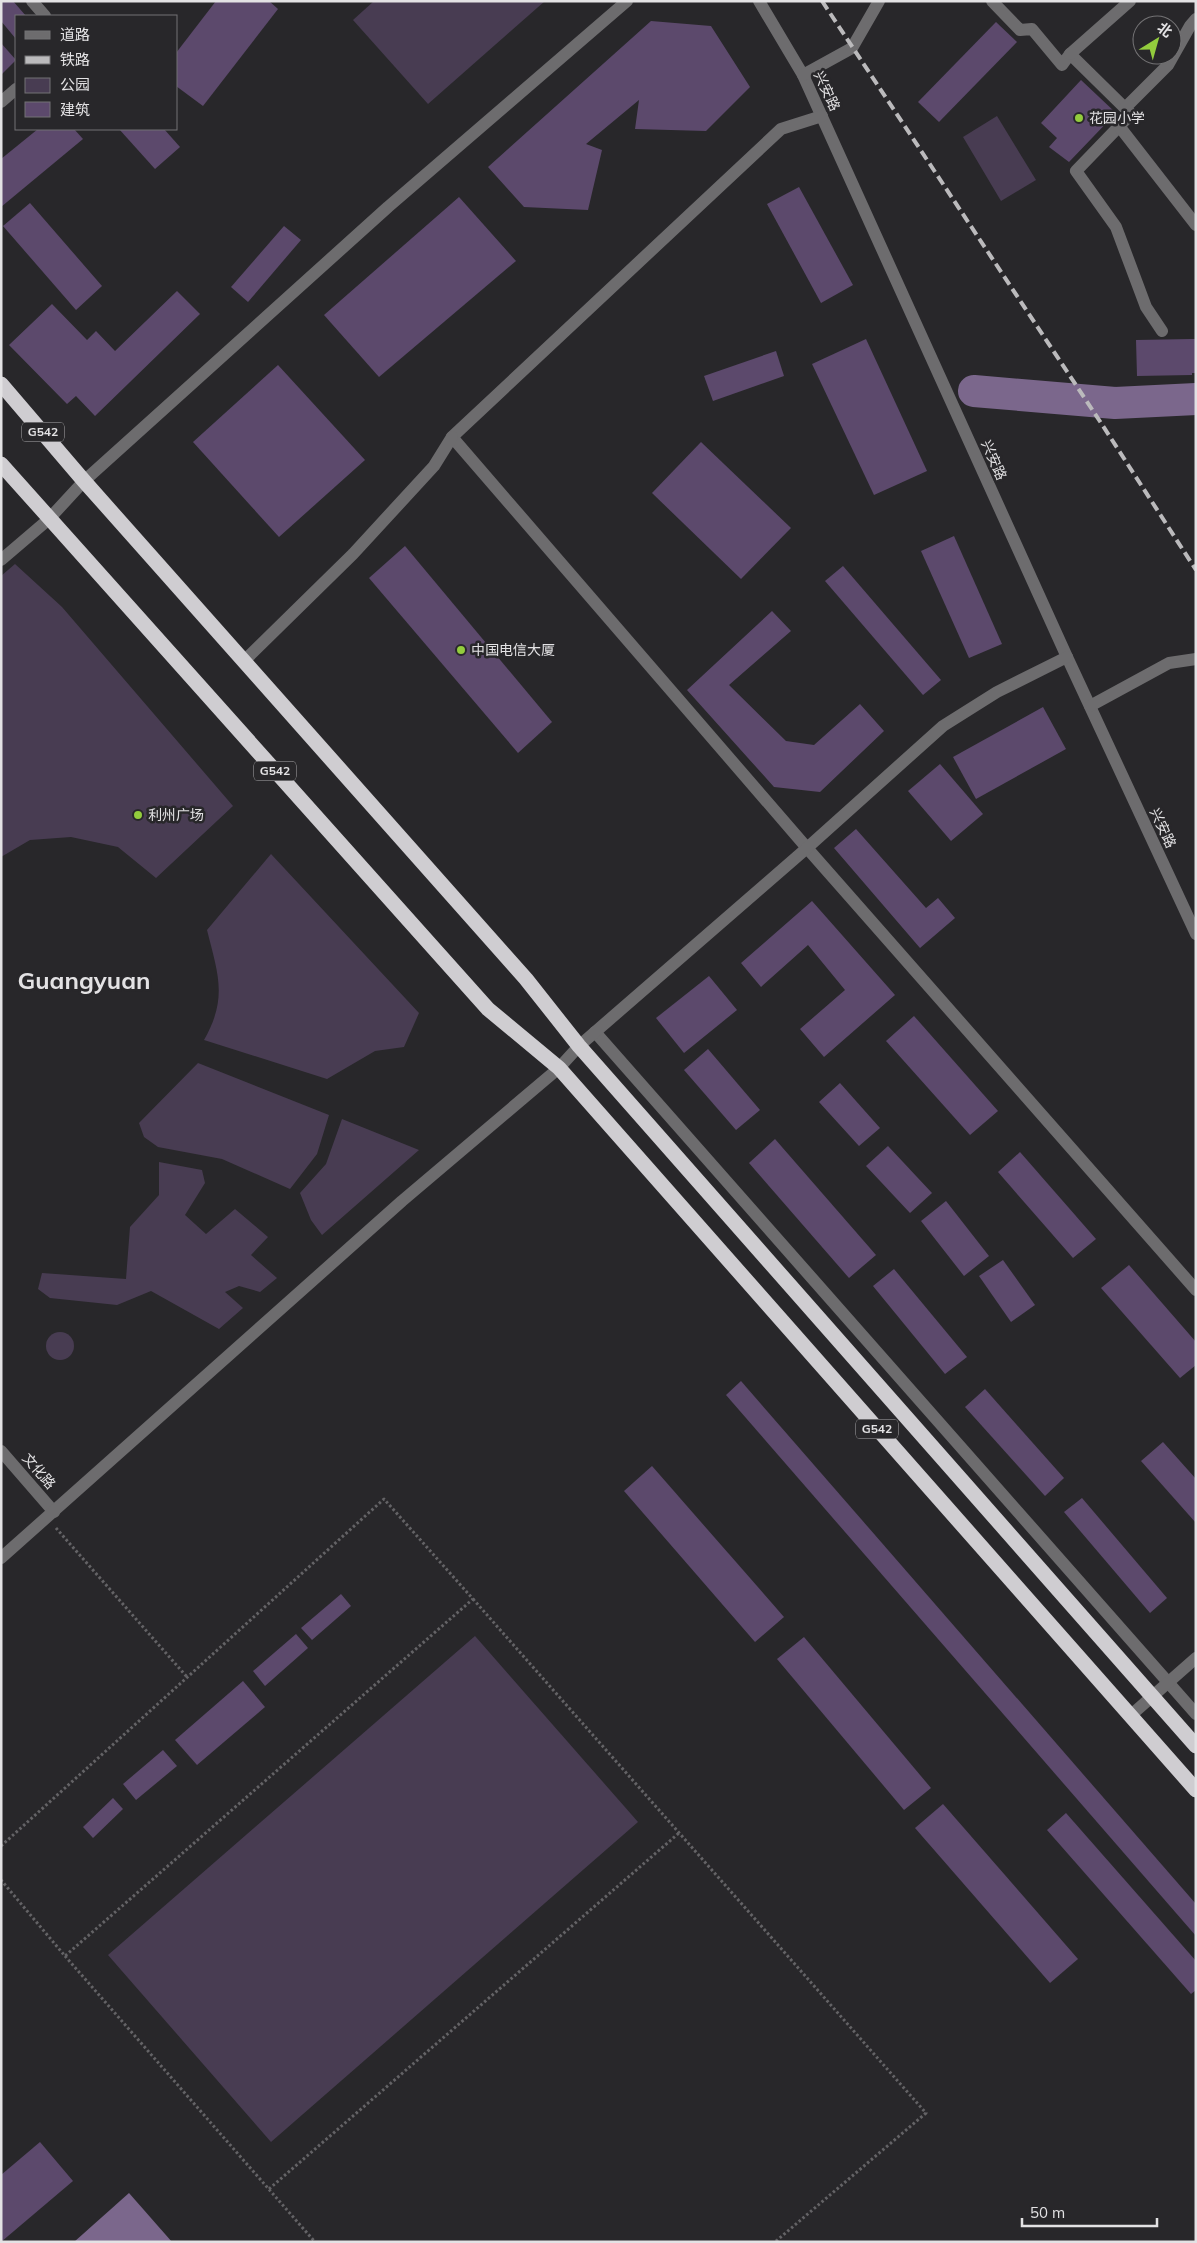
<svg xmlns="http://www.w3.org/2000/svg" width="1197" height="2243" font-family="Mulish,'Noto Sans SC',sans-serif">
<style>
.green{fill:#483c52}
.water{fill:#7b678c}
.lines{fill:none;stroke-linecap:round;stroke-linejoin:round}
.river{stroke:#7b678c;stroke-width:32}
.building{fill:#5c496c}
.path{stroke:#646366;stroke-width:3;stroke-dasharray:2.5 2.5;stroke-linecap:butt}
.minor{stroke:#6d6c6e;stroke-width:12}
.highway{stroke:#cfcdd1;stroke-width:15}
.rail{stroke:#bbbabc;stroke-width:4;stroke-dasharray:10 5;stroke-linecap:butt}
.poi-dot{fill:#93cc3d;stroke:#28272a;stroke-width:2}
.labels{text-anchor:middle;stroke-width:5;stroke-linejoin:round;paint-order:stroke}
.shield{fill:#28272a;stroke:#abaaac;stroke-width:1}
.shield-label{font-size:12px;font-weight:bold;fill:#e3e2e4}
.street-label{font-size:14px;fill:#e3e2e4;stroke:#28272a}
.poi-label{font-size:14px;fill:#e3e2e4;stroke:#28272a;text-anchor:start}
.town-label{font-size:24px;font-weight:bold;fill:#e3e2e4;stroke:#28272a}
</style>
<rect width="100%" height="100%" fill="#28272a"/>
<g class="green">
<path d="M374,1H545L428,104L353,20Z"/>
<path d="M997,116L1036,180L1001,201L963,137Z"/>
<path d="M15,564L62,607L233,806L156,878L118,847L71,837L30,840L1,857V576Z"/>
<path d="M271,854L419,1013L404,1047L375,1051L327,1079L204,1040C228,998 218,974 207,930Z"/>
<path d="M198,1063L329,1115L317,1154L290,1189L222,1159L158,1147L144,1137L139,1123Z"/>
<path d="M342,1119L419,1150L322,1235L311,1220L300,1193L326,1164Z"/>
<path d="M159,1162L202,1170L205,1183L185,1215L206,1234L235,1209L268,1237L251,1255L277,1278L260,1292L239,1286L225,1292L243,1308L219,1329L151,1291L117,1305L50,1298L38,1289L42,1273L126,1279L130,1227L159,1195Z"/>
<circle cx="60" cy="1346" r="14"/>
<path d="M475,1636L638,1822L271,2142L108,1955Z"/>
</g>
<path class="water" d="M129,2193L172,2242H74Z"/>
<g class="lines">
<path class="river" d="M974,391L1115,403L1196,399"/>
</g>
<g class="building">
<path d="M1,1H13L26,16H16V39L1,21Z"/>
<path d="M216,1H269L278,9L203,106L176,86V53Z"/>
<path d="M651,21L711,26L750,87L706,131L635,129L639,100L586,144L602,150L588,210L524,207L488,167Z"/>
<path d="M996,22L1017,42L939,122L918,102Z"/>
<path d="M1,43L16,60L1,75Z"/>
<path d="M1081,80L1116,113L1069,162L1049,147L1057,138L1041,123Z"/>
<path d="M38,129H74L83,139L1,207V159Z"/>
<path d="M119,129H164L180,147L155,169Z"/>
<path d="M799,187L853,285L821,303L767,204Z"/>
<path d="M459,197L516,261L379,377L324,315Z"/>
<path d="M30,203L102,286L76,310L3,226Z"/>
<path d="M284,226L301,240L248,302L231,287Z"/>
<path d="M177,291L200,314L95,416L76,396L67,404L9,345L52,304L87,340L96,331L115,351Z"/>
<path d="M866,339L927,471L874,495L812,364Z"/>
<path d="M1191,339H1196V373H1192V375L1137,376L1136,340Z"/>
<path d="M776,351L784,376L713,401L704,376Z"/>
<path d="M278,365L365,460L279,537L193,442Z"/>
<path d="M701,442L791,528L741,579L652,493Z"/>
<path d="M954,536L1002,644L969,658L921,551Z"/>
<path d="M405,546L552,722L518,753L369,578Z"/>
<path d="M843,566L941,680L923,695L825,581Z"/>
<path d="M772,611L791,631L729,685L786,741L814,745L860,704L884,731L820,792L774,787L687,690Z"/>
<path d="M1043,707L1066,749L976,799L953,757Z"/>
<path d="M940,764L983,814L951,841L908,791Z"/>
<path d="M856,829L926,908L938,898L955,918L920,948L834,848Z"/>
<path d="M812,901L895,995L824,1057L800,1029L845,990L808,945L761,987L741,963Z"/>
<path d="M709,976L737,1010L684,1053L656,1018Z"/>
<path d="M914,1016L998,1111L970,1135L886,1041Z"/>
<path d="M708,1049L760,1110L736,1130L684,1070Z"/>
<path d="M840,1083L880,1128L859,1146L819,1102Z"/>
<path d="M775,1139L876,1255L849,1278L749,1163Z"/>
<path d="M888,1146L932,1193L910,1213L866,1166Z"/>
<path d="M1020,1152L1096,1239L1073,1258L998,1172Z"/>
<path d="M946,1201L989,1256L964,1276L921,1221Z"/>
<path d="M1003,1260L1035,1305L1011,1322L979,1276Z"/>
<path d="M1129,1265L1196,1342V1365L1180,1378L1101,1288Z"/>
<path d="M894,1269L967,1357L945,1374L873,1286Z"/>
<path d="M741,1381L1196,1904V1936L726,1395Z"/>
<path d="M985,1389L1064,1478L1045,1496L965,1407Z"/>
<path d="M1163,1442L1196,1479V1523L1141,1461Z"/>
<path d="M652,1466L784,1617L755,1642L624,1491Z"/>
<path d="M1082,1498L1167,1598L1150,1613L1064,1512Z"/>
<path d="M341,1594L351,1606L312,1640L301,1628Z"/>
<path d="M296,1634L308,1648L265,1686L253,1671Z"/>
<path d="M804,1637L931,1788L904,1810L777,1659Z"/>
<path d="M243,1681L265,1707L197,1765L175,1740Z"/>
<path d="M163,1750L177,1766L136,1800L123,1784Z"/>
<path d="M113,1798L123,1809L93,1838L83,1827Z"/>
<path d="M943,1804L1078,1959L1050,1983L915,1828Z"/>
<path d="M1066,1813L1196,1961V1990L1191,1994L1047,1830Z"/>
<path d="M40,2142L73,2181L1,2242V2175Z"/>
</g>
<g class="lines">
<g class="path">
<path d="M56,1528L187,1677"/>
<path d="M473,1599L926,2113L775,2242"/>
<path d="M1,1846L384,1499L473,1599L65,1956L1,1880"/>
<path d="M65,1956L315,2242"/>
<path d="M269,2189L679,1833"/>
</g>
<g class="minor">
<path d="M32,1L45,16"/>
<path d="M759,1L803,75L1067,657L1196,934"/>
<path d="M992,1L1020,30L1032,29L1062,65L1070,54L1131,114L1076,171L1116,227L1146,307L1162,331"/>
<path d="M1070,54L1130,1"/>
<path d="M803,75L852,48L879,1"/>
<path d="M1,102L16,89"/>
<path d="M1125,108L1168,65L1190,26L1196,19"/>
<path d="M822,116L781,129L452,437L807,848L1196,1290"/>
<path d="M1119,126L1196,225"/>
<path d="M1,560L49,519L84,481L388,207L627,1"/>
<path d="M244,661L353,554L434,466L452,437"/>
<path d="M1090,706L1169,663L1196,659"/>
<path d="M595,1032L1196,1714"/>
<path d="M1,1451L54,1512"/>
<path d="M1,1558L402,1201L559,1068L579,1046L807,848L943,726L997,692L1067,657"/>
<path d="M1130,1716L1196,1658"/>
</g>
<g class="highway">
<path d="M1,384L84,481L526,979L579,1046L1196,1746"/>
<path d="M1,464L488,1009L559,1068L1196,1790"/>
</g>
<path class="rail" d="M822,1L1103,426L1196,570"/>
</g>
<g class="poi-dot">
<circle cx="1079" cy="118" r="5"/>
<circle cx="461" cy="650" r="5"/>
<circle cx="138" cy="815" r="5"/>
</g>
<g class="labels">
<g class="shield">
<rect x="22" y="422.5" width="42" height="19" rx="4"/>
<rect x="254" y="761.5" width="42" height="19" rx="4"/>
<rect x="856" y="1419.5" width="42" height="19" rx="4"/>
</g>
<g class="shield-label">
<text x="43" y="436">G542</text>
<text x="275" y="775">G542</text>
<text x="877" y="1433">G542</text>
</g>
<g class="street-label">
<text transform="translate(827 91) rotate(65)" y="5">兴安路</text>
<text transform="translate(994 460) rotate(66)" y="5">兴安路</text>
<text transform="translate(1163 828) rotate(65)" y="5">兴安路</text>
<text transform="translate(39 1471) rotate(49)" y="5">文化路</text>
</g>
<g class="poi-label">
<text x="1089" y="123">花园小学</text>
<text x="471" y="655">中国电信大厦</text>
<text x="148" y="820">利州广场</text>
</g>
<g class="town-label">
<text x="84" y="989">Guangyuan</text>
</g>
</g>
<rect width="1197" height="2243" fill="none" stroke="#e3e2e4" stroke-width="5"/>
<rect x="15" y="15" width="162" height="115" fill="#28272a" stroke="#737274"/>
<rect x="25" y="31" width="25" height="8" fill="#6d6c6e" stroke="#737274"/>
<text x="60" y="40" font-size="15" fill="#e3e2e4">道路</text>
<rect x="25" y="56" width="25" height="8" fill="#bbbabc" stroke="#737274"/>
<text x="60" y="65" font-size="15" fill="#e3e2e4">铁路</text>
<rect x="25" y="78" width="25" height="15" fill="#483c52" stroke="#737274"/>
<text x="60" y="90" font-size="15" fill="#e3e2e4">公园</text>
<rect x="25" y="102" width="25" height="15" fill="#5c496c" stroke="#737274"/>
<text x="60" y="115" font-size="15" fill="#e3e2e4">建筑</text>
<g transform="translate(1157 40) rotate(37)"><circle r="24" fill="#28272a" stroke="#737274"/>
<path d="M0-4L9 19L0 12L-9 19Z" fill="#93cc3d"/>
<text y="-8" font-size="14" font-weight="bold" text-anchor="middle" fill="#e3e2e4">北</text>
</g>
<path d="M1022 2218v8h135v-8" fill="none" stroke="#e3e2e4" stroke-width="2.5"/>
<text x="1030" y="2218" font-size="15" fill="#e3e2e4" stroke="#28272a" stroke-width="4" paint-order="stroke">50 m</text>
</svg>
